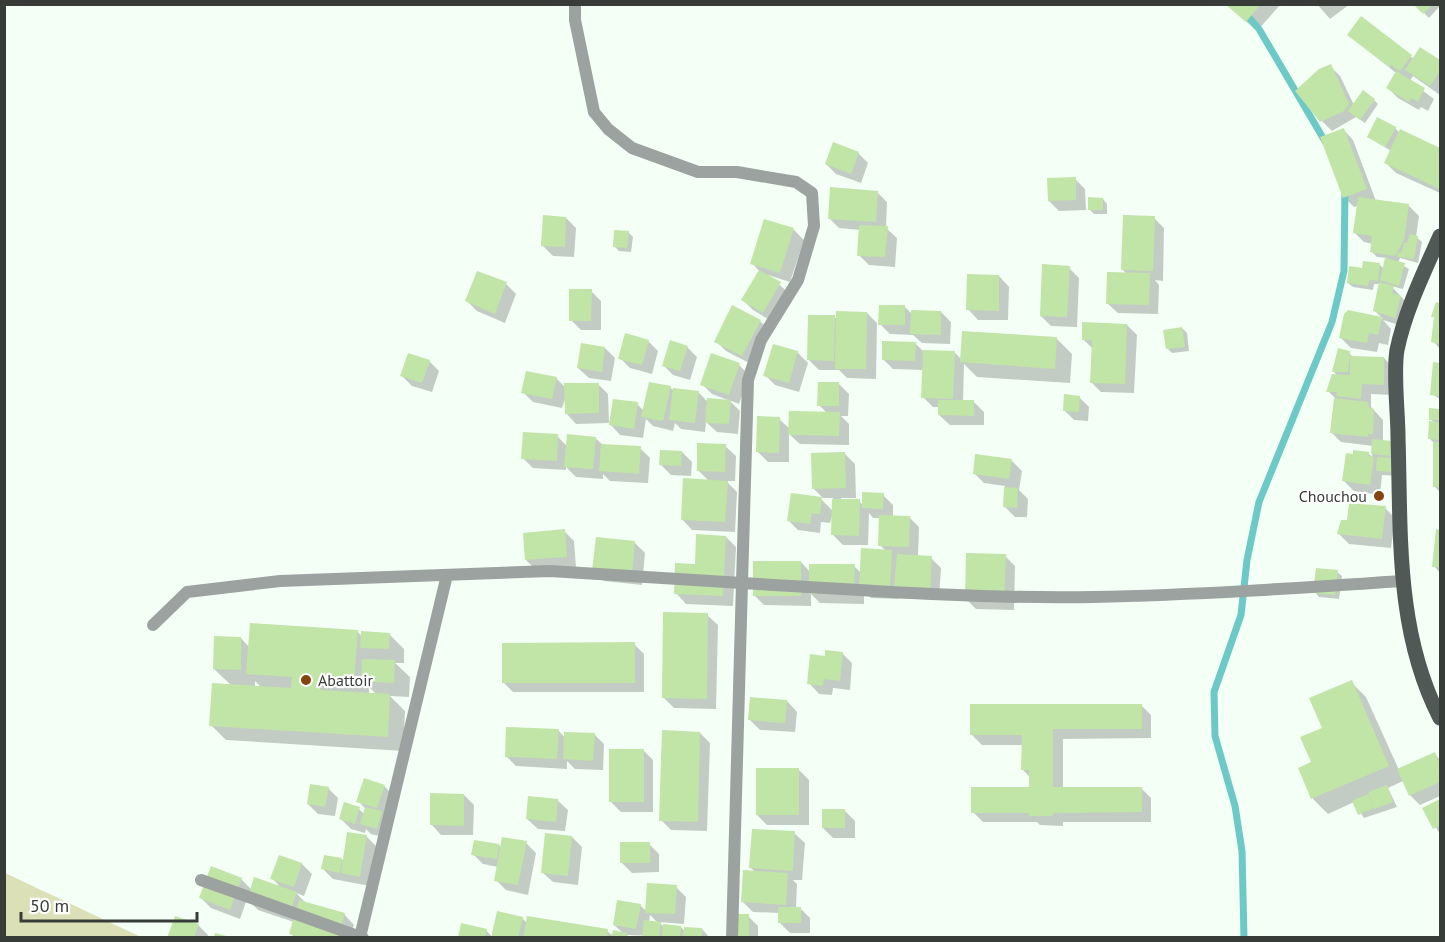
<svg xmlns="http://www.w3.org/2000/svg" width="1445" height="942" font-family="'PT Sans',sans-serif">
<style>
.green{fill:#dce0b7}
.shadow{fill:#0003;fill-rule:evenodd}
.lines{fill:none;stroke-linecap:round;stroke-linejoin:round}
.stream{stroke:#6cc9c5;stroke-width:7}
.building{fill:#c1e4a7}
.lane{stroke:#9ca2a0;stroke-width:12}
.street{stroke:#9ca2a0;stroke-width:12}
.primary{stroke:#505956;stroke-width:15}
.poi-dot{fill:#85440f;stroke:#fff;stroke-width:2}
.labels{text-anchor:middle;stroke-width:4.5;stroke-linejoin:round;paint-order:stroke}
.poi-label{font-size:16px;fill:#383c38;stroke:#fff;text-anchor:end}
</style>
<rect width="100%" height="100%" fill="#f4fff6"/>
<path class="green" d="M5,873L141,937H5Z"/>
<g class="shadow">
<path d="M1226,4H1277L1279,6L1257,31Z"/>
<path d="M1317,4H1350L1330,19Z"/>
<path d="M1415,4H1440V6L1429,18Z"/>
<path d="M1362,18L1414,59L1421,49L1440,62V95L1413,76L1410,81L1434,99L1428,111L1421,107L1419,110L1398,98L1388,88L1396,73L1349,35Z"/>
<path d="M1330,66L1340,76L1354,105L1374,100L1378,104L1365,123L1356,117L1332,131L1322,121Z"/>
<path d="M1395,128L1400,133L1440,150V193L1396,173L1386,163L1391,151L1368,137Z"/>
<path d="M1343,129L1353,140L1376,201L1409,206L1419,216L1416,237L1422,242L1418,263L1400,258L1398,263L1409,269L1403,289L1391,286L1411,307L1405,327L1383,320L1391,329L1388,345L1379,343L1377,352L1351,348L1341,338L1349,312L1383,319L1375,311L1380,284H1374L1373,290L1353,287L1348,283L1363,269L1379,264L1384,269L1387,258L1377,257L1372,252L1373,244L1364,242L1354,232L1358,206L1354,207L1344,197Z"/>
<path d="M858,153L868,163L861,183L836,174L826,164Z"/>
<path d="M1075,179L1085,189L1086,210L1059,211L1049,201Z"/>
<path d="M877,192L887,202L886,228L897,238L895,267L869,265L859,255L860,230L839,228L829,218Z"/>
<path d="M1103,199L1107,204V214H1094L1089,209Z"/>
<path d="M566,218L576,228L574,257L553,256L543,246Z"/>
<path d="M1154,218L1164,228L1163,281L1155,280L1159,285L1158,314L1118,313L1107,303L1127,274L1123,270Z"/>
<path d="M765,221L794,230L804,240L790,282L768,275L790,294L773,322L753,310L743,300L760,272L752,263Z"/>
<path d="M628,232L633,237L631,252L619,251L614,246Z"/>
<path d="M1069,268L1079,278L1077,327L1051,326L1041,316Z"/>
<path d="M999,276L1009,287L1008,320H978L968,309Z"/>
<path d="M506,284L516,294L505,323L477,311L467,301Z"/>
<path d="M591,291L601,301V330H581L571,320Z"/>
<path d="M1437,304L1440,305V349L1433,341L1435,319L1433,316Z"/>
<path d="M905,307L912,314L941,312L951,322L950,344L922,343L913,335L890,334L880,324Z"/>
<path d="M867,313L877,323L876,379L847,378L839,370H819L809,360L834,317L838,320Z"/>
<path d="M760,321L770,331L753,365L726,351L716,341Z"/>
<path d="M1127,325L1137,335L1134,393L1101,392L1091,382L1093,349L1083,339Z"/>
<path d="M1182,328L1187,333L1189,351L1172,353L1168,349Z"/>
<path d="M1057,339L1072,354L1070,383L977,377L964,364L963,402H974L984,412V425H950L939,415V407H933L923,397V370L893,369L883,359L916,344L923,351L954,352L962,360Z"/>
<path d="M648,341L658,351L652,374L630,368L620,358Z"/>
<path d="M774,346L798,353L808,363L799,392L775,385L765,375Z"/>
<path d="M687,347L697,357L690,380L673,375L663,365Z"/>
<path d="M605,348L615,358L611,381L589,378L578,368Z"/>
<path d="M1349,353L1354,358H1384L1394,368L1393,395L1371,394V407L1383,420V441L1396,447L1398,476L1382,475L1380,495L1354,491L1344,481L1368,453L1372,457L1373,446L1341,442L1331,432L1336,399L1328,391L1338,376L1333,371Z"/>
<path d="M429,361L439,371L432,392L412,386L402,376Z"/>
<path d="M1435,364H1440V399L1432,394Z"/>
<path d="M739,365L749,375L739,404L729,400L740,411L738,434L717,432L706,422L705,432L681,429L675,423L673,431L653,426L646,419L643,438L620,435L610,424L637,404L644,411L670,387L674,391L698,392L708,402L728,400L712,394L702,384Z"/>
<path d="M556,378L566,388L598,384L608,394L609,423L576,424L566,413V396L562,408L533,402L523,392Z"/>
<path d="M839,384L849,394L848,416H841L849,424V445L800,444L789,434V462H768L758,452L779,419L790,429L827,413L819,405Z"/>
<path d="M1079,397L1089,407L1088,421L1074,420L1064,410Z"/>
<path d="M1431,410H1440V492L1435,487L1434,443L1430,439L1435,423L1430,419Z"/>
<path d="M557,436L567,446L595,438L603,445L640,448L650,458L648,483L610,481L603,474V479L576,477L566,467V470L533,468L523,458Z"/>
<path d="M725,446L736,456L735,481H726L737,492L735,532L692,530L682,519L709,481L698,470Z"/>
<path d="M682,452L692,462L691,476L671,475L661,465Z"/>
<path d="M845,454L855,464L856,498H841V501H859L863,505L883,495L893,505V517H909L919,527L918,557L931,558L941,568L939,599L900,590L899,599L871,598L864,591V604L820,603L811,594V606L764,605L754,595L801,562L810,572L854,566L861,573L886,551L880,545L881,518H873L869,513L868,545H843L833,535V513L830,523L821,522L820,533L798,530L788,520L821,499L833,511V498H823L813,488Z"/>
<path d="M1012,461L1022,471L1019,490L1028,499L1027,517H1015L1005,507V486L984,483L974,473Z"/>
<path d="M1385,508L1395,518L1391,548L1349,544L1339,534L1348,522Z"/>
<path d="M564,531L574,541L576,567L536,570L526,560Z"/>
<path d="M1438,531H1440V573L1434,566Z"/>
<path d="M726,537L736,547L733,606L686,604L676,593L696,566Z"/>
<path d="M635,543L645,553L642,585L604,581L594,571Z"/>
<path d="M1005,556L1015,566L1014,610L976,609L966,599Z"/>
<path d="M1337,572L1342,576L1339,599L1319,597L1315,592Z"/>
<path d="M707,615L718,625L716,709L674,708L664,698Z"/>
<path d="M357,631L362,637L389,634L404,649V663H395L410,677L409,697L390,696L405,711L403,751L226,740L211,725L232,686L214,669L241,638L249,647ZM255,681L262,688L255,687ZM369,687L377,695L369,694Z"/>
<path d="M634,644L644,654V692H513L503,682Z"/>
<path d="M842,653L852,663L850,690L833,688L832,695L819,694L809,683Z"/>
<path d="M1351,682L1366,697L1399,770L1435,754L1440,760V796L1420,805L1410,795L1403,781L1388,788L1397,807L1364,818L1354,802L1328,814L1313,799L1300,769L1313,763L1324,729Z"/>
<path d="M787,701L797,712L795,732L760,730L750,720Z"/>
<path d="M1141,705L1151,715V738L1063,739V788H1141L1151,798V822H1063V826L1040,825L1037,822H983L973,812L1030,788V777L1023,770V745H982L972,735Z"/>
<path d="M558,730L565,738L594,734L604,744L603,770L575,769L567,761V769L516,766L506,756Z"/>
<path d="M700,733L710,743L707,831L671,830L661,820Z"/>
<path d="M643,750L653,760V812H621L611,802Z"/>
<path d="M799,770L809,780V825H767L757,815Z"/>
<path d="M384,786L394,796L387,838L371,834L366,829L365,833L351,829L341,819L359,809L364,814L366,809L358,801Z"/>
<path d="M328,788L338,798L335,816L318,814L308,804Z"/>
<path d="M464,795L474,805L473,835H441L431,824Z"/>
<path d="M557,800L568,810L565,831L538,829L527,819Z"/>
<path d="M1440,801V834L1424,809Z"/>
<path d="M845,811L855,821V838H833L823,828Z"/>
<path d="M794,833L805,843L802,880H793L797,884L796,908H800L810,918V933H790L780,923V913L753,912L743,902L755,872L751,868Z"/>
<path d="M366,836L376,846L370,886L333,879L323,869L325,856L344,860Z"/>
<path d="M572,837L582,847L578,885L553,882L542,872Z"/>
<path d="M526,843L536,853L528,895L506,890L496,880L498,867L483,864L473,854L499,845L502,848Z"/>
<path d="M649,844L659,854V872L632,873L622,863Z"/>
<path d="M280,857L302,864L312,874L304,896L296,893L307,904L344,914L354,925L350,938H295L291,933L294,922L258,910L247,899L240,919L211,908L201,898L241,879L252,890L282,889L272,878Z"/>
<path d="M676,887L686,897L684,924L659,922L665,928L681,927L685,932L702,929L710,938L627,935L629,938H459L486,930L492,937L522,918L527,923L607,931L613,936L624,934L614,925L640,905L647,912ZM650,915L658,923L649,922Z"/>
<path d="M748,916L758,926V938H731Z"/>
<path d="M198,925L208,935L207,938H169Z"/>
</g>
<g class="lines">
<g class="stream">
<path d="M1245,13L1259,29L1326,143"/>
<path d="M1244,938L1242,851L1235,806L1215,736L1214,692L1241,615L1247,560L1259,502L1332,322L1344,271L1345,188"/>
</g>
</g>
<g class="building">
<path d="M1225,4H1261L1246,22Z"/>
<path d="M1413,4H1433L1423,14Z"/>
<path d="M1361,16L1412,55L1400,71L1391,65L1389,67L1347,35Z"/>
<path d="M1420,47L1440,60V71L1430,86L1405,70Z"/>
<path d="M1331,64L1349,104L1344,111L1320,122L1295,91L1319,69Z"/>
<path d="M1396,71L1425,88L1418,102L1411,98L1409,102L1386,88Z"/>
<path d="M1363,90L1375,99L1360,120L1348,111Z"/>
<path d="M1377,117L1396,127L1385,147L1367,137Z"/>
<path d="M1344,128L1367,189L1343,198L1320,137Z"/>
<path d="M1400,129L1440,148V189L1384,163Z"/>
<path d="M833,142L859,152L851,174L825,164Z"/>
<path d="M1076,177V200L1048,201L1047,178Z"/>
<path d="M830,187L878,191L876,222L828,219Z"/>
<path d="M1088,197L1103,198V210H1088Z"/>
<path d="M1358,197L1409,204L1404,240L1395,256L1370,252L1372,236L1353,233Z"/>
<path d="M543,215L566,217L565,247L541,246Z"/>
<path d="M1123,215L1155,216L1153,271L1121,270Z"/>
<path d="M764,219L794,228L780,273L750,264Z"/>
<path d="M859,225L888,226L885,257L857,256Z"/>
<path d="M614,230L629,231L627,248L613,247Z"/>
<path d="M1410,234L1418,236L1414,259L1397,257L1398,252L1401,253L1404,243H1407Z"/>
<path d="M1385,258L1405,263L1399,286L1380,280Z"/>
<path d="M1363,261L1380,263L1378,281L1370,280L1368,286L1347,283L1349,266L1362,268Z"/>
<path d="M1042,264L1070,266L1067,317L1040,316Z"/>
<path d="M759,270L781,282L763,313L741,300Z"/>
<path d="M477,271L507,282L495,314L465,301Z"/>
<path d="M1107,272L1150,273L1149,305L1106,304Z"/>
<path d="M967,274L999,275V311L966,310Z"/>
<path d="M1379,282L1394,286L1392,293L1401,296L1395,318L1373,311Z"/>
<path d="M569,289H592L591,321H569Z"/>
<path d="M1436,302L1440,303V344L1431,342L1434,317H1431Z"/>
<path d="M732,305L761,320L742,356L714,342Z"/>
<path d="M879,305H905V325H878Z"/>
<path d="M911,310L941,311V335L910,334Z"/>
<path d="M1348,310L1382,317L1378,335L1369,333L1367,343L1339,338L1344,314Z"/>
<path d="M836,311L867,312L866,369H835Z"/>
<path d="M808,315H835L834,361L807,360Z"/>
<path d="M1082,322L1127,324L1125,384L1090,383L1092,340H1082Z"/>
<path d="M1182,327L1185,347L1166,349L1163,330Z"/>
<path d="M962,331L1057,337L1055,369L960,362Z"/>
<path d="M625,333L649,340L642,365L618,359Z"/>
<path d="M670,340L688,346L680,371L662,366Z"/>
<path d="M882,341L916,342L915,361L882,360Z"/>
<path d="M581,343L605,347L602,372L577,368Z"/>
<path d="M773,344L798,351L789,383L763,376Z"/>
<path d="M1338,348L1350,351L1348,372H1332Z"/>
<path d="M923,350L955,351L953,399L921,398Z"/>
<path d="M408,353L430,360L422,383L400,376Z"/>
<path d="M711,353L740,363L729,395L700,385Z"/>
<path d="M1350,356L1384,357V385L1362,384L1361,399L1336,396L1337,392H1326L1332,374L1350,375Z"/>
<path d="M1433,362L1440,363V396L1430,395Z"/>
<path d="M526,371L557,377L552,399L521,393Z"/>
<path d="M649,382L671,386L663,421L641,417Z"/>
<path d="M818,382H839V406H817Z"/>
<path d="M564,383H599V413L565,414Z"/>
<path d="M673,388L699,391L695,423L669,420Z"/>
<path d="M1064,394L1080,396L1079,412L1063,411Z"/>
<path d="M707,398L731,400L729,424L705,423Z"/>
<path d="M1334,398L1368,402L1369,408L1374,409L1373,434H1368V437L1330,433Z"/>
<path d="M613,399L638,402L634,429L609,425Z"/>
<path d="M938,400H974V416L938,415Z"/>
<path d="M1429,408L1440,409V420H1429Z"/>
<path d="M789,411L840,412L839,436L788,435Z"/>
<path d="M757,416L780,417L779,453L756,452Z"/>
<path d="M1429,421L1440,422V440L1428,439Z"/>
<path d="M523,432L558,434L557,461L521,459Z"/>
<path d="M567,434L596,437L593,469L564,467Z"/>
<path d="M1372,439L1392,441L1391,456L1371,454Z"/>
<rect x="1433" y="442" width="7" height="45"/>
<path d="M697,443L726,444L725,472L697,471Z"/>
<path d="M601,444L641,446L639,474L599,471Z"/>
<path d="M660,450L682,451L681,466L659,465Z"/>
<path d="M1353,450L1369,452L1368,456L1374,457L1370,485L1342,481L1346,453L1353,454Z"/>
<path d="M845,452L846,488L812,489L811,453Z"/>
<path d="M975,454L1012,459L1009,479L973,474Z"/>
<path d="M1377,457L1395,458L1394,472L1376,471Z"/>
<path d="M683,478L728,481L725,522L681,520Z"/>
<path d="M1004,487L1018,488L1017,508L1003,507Z"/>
<path d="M862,492L884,493L883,509L862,508Z"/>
<path d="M791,493L822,497L820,514L812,513L810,524L787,521Z"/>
<path d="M832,499H860L859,536L831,535Z"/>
<path d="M1349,503L1386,506L1382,539L1337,534L1341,520H1347Z"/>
<path d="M879,515L910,516L909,547L878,546Z"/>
<path d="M565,529L567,557L525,560L523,533Z"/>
<path d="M1436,529L1440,530V567H1432Z"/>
<path d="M696,534L726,536L723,596L674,594L675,563L695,564Z"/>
<path d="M596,537L635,541L632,575L592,571Z"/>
<path d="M861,548L892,550L890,589L859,588Z"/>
<path d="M966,553L1006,554L1004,601L965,600Z"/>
<path d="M897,554L932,556L930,589L894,587Z"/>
<rect x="753" y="561" width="48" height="35"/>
<path d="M809,564H855L854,594H809Z"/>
<path d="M1316,568L1338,570L1335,595L1313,593Z"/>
<path d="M663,612L708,613L707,699L662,698Z"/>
<path d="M250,623L358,630L354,681L321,679L320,690L390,694L388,737L209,726L212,683L291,688L292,677L246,674Z"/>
<path d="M361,631L390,633L389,649L360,648Z"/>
<path d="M214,636L241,637V670L213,669Z"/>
<path d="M635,642V683H502V643Z"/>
<path d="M825,650L843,652L840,681L824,679L823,686L807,684L810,654L825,656Z"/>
<path d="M362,659L395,660L394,683L361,681Z"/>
<path d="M1352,680L1389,766L1311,799L1298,768L1311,762L1300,737L1322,728L1309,698Z"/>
<path d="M750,697L787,700L785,723L748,720Z"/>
<path d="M970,704H1142V729H1053V787H1142V812L1053,813V816H1029V813H971V787H1029V770H1021L1022,735H970Z"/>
<path d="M506,727L559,729L557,759L505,757Z"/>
<path d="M662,730L700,732L698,822L659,821Z"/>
<path d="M564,732L595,733L593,761L563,759Z"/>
<rect x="609" y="749" width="35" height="53"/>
<path d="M1435,752L1440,764V782L1409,796L1397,769Z"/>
<rect x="756" y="768" width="43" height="47"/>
<path d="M364,778L385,785L377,808L356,802Z"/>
<path d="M310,784L329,787L325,807L307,804Z"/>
<path d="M1387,785L1393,802L1374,809L1368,792Z"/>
<path d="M430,793L464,794V826L430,825Z"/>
<path d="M1368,794L1374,808L1358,815L1352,801Z"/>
<path d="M528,796L558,799L556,822L526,819Z"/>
<path d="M1440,799V825L1433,829L1422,808Z"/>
<path d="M344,802L360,807L355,824L339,819Z"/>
<path d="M365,807L382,811L377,829L360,824Z"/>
<rect x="822" y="809" width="23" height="19"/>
<path d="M752,829L795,831L793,871L749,868Z"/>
<path d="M347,832L367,835L360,877L341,873Z"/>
<path d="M545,833L572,836L568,876L541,873Z"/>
<path d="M502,837L527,841L518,885L494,881Z"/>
<path d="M474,840L499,844L497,859L471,855Z"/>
<rect x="620" y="842" width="30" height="21"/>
<path d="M279,855L302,863L294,887L270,879Z"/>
<path d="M324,855L342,858L340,873L321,869Z"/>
<path d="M211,866L242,878L230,910L199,898Z"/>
<path d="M743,870L788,873L786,905L741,902Z"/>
<path d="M254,877L297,892L289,915L247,900Z"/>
<path d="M647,883L677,885L675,914L645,913Z"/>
<path d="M299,900L345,913L338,938H302L289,934Z"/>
<path d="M617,900L641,904L636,929L613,925Z"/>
<rect x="778" y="907" width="23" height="16"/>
<path d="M497,911L523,917L518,938H491Z"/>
<path d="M729,914H749V937H728Z"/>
<path d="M175,916L199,924L194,938H167Z"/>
<path d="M527,916L608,929L607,938H523Z"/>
<path d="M644,920L661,922L659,938H642Z"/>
<path d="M461,923L487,929L485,938H458Z"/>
<path d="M663,924L681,926L680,938H662Z"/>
<path d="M684,927L702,928V938H683Z"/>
<path d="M613,930L627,933L626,938H611Z"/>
<path d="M215,933L230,937V938H214Z"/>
</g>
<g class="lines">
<path class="lane" d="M575,4V20L594,112L608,129L632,148L698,172H737L796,182L812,193L814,226L798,280L761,340L748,380L742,583"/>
<g class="street">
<path d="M153,625L187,592L280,581L550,571L742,583"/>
<path d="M201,880L363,938"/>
<path d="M360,937L447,575"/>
<path d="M732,938L742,583C859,590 976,599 1093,597C1196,595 1299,588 1402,581"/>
</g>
<path class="primary" d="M1440,236C1424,272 1405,311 1397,350C1393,372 1398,413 1398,437C1401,532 1395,631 1440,718"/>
</g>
<g class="poi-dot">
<circle cx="1379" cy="496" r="6"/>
<circle cx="306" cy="680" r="6"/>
</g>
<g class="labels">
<g class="poi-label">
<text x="1367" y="502">Chouchou</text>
<text x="318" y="686" text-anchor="start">Abattoir</text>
</g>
</g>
<rect width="1445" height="942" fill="none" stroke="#383c38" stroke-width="12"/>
<path d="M21 912v9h176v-9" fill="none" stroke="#383c38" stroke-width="3"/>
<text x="30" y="912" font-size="18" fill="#383c38" stroke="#ffffff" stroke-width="4.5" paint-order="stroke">50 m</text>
</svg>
